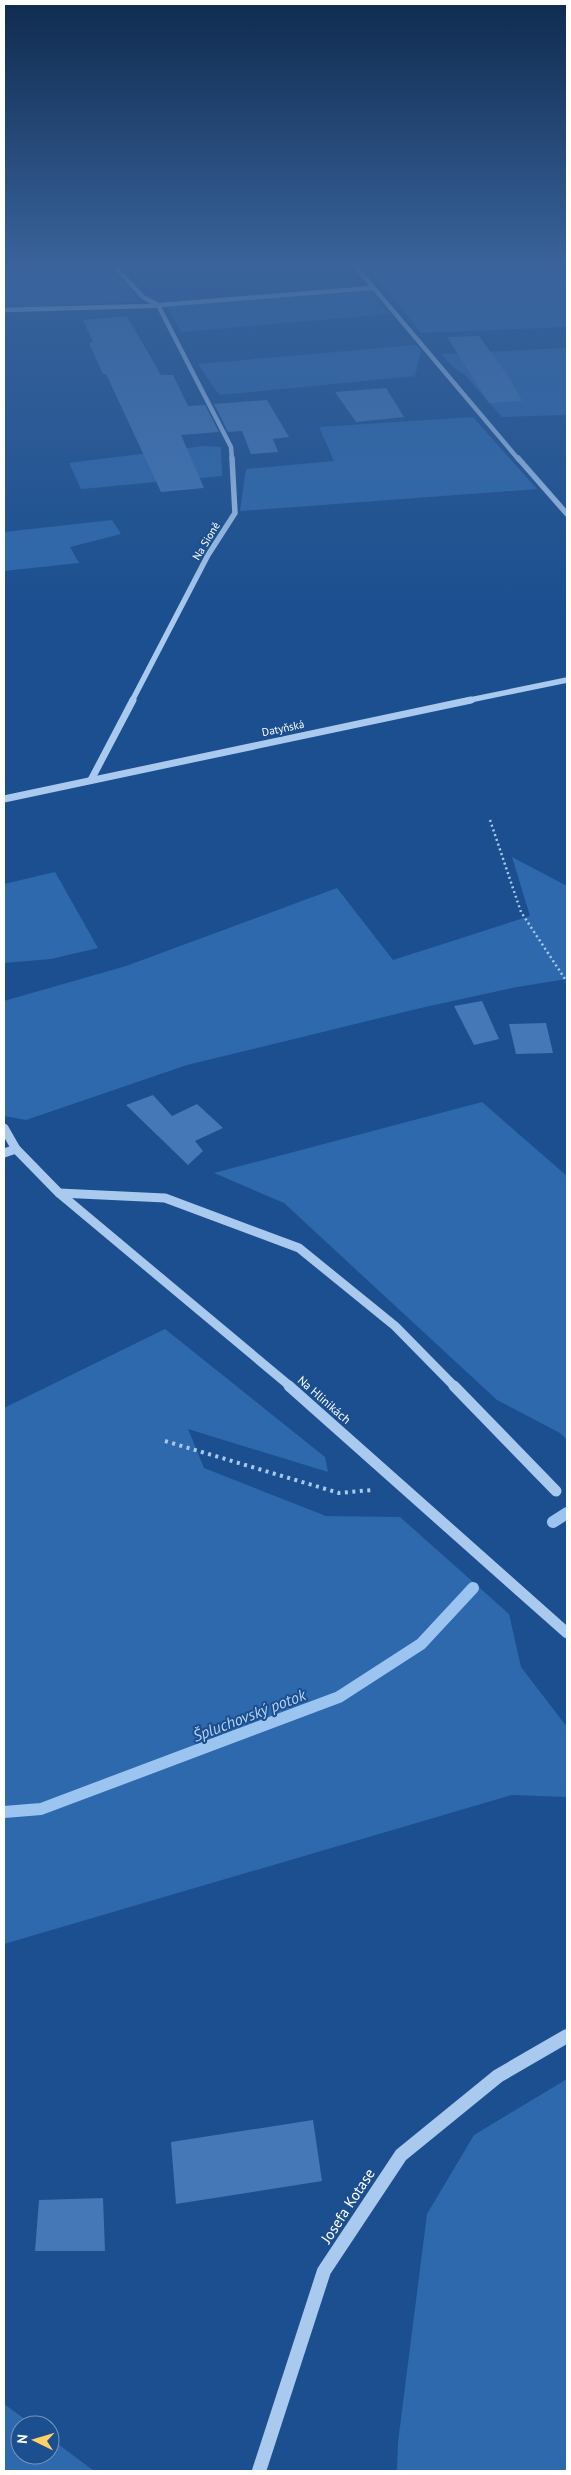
<svg xmlns="http://www.w3.org/2000/svg" width="571" height="2475" font-family="'PT Sans',sans-serif">
<style>
.green{fill:#2e69ad}
.lines{fill:none;stroke-linecap:round;stroke-linejoin:round}
.stream{stroke:#9cc4f0;stroke-width:12}
.building{fill:#4478b7}
.path-far1{stroke:#a9c9ee;stroke-width:2.5;stroke-dasharray:2 3;stroke-linecap:butt}
.path{stroke:#a9c9ee;stroke-width:4;stroke-dasharray:3 4.5;stroke-linecap:butt}
.minor-far5{stroke:#a9c9ee;stroke-width:4.5}
.minor-far4{stroke:#a9c9ee;stroke-width:5.5}
.minor-far3{stroke:#a9c9ee;stroke-width:7}
.minor-far2{stroke:#a9c9ee;stroke-width:9}
.minor-far1{stroke:#a9c9ee;stroke-width:11}
.minor{stroke:#a9c9ee;stroke-width:14}
.labels{text-anchor:middle;stroke-width:4;stroke-linejoin:round;paint-order:stroke}
.far-street-label{font-size:11px;fill:#fff;stroke:#1b4f8f}
.street-label{font-size:12px;fill:#fff;stroke:#1b4f8f}
.near-street-label{font-size:15px;fill:#fff;stroke:#1b4f8f}
.near-water-label{font-size:16px;font-style:italic;fill:#b5d3f5;stroke:#1b4f8f}
</style>
<rect width="100%" height="100%" fill="#1b4f8f"/>
<g class="green">
<path d="M4,267H110L138,299L137,302L4,308Z"/>
<path d="M368,267H567V327L421,333Z"/>
<path d="M358,292H371L389,314L181,332L167,307Z"/>
<path d="M416,345L421,351L415,376L221,395L217,392L198,364Z"/>
<path d="M567,348V415L502,417L464,374L453,367L441,354Z"/>
<path d="M473,417L537,489L240,511L246,469L334,461L319,427Z"/>
<path d="M204,446L221,447L222,476L81,489L69,463Z"/>
<path d="M112,520L121,534L70,547L79,563L4,571V532Z"/>
<path d="M512,857L567,886V979L517,987L425,1007L187,1065L26,1120L4,1116V1001L126,966L337,888L393,960L530,916Z"/>
<path d="M55,872L98,948L51,959L4,963V884Z"/>
<path d="M482,1102L567,1176V1440L560,1433L497,1400L284,1203L214,1173Z"/>
<path d="M165,1329L325,1457L328,1472L188,1429L204,1468L326,1516L400,1517L509,1614L521,1667L567,1727V1797L512,1795L4,1944V1408Z"/>
<path d="M567,2079V2471H397L398,2442L427,2214L474,2135Z"/>
<path d="M4,2404L33,2425H20V2455H50V2438L94,2471H4Z"/>
</g>
<g class="lines">
<g class="stream">
<path d="M553,1522L567,1513"/>
<path d="M4,1812L41,1809L339,1697L421,1644L473,1588"/>
</g>
</g>
<g class="building">
<path d="M127,316L161,375H173L188,406L205,405L219,432L181,435L204,488L161,492L114,391L106,374H103L89,343L93,342L83,320Z"/>
<path d="M479,336L510,379L522,401L489,403L447,337Z"/>
<path d="M386,388L404,417L356,422L335,392Z"/>
<path d="M267,400L289,437L273,439L278,452L251,454L242,431L228,432L214,404Z"/>
<path d="M482,1001L499,1039L474,1045L454,1006Z"/>
<path d="M546,1023L553,1053L516,1054L509,1024Z"/>
<path d="M153,1095L172,1116L197,1104L223,1128L195,1141L203,1151L188,1165L126,1105Z"/>
<path d="M313,2120L322,2181L176,2204L171,2142Z"/>
<path d="M103,2198L105,2251H35L39,2200Z"/>
</g>
<g class="lines">
<path class="path-far1" d="M490,820L521,912L567,982"/>
<path class="path" d="M165,1441L339,1493L372,1490"/>
<g class="minor-far5">
<path d="M115,267L143,297L158,305L231,447L232,460"/>
<path d="M356,267L519,460"/>
<path d="M4,310L148,306L373,288"/>
</g>
<g class="minor-far4">
<path d="M518,458L567,514"/>
<path d="M132,701L208,555L235,513L232,458"/>
<path d="M465,701L567,680"/>
</g>
<g class="minor-far3">
<path d="M91,780L133,700"/>
<path d="M4,799L471,700"/>
</g>
<g class="minor-far2">
<path d="M4,1128L16,1149L59,1193L291,1387"/>
<path d="M4,1153L16,1149"/>
<path d="M59,1193L165,1198L299,1248L395,1326L455,1387"/>
</g>
<g class="minor-far1">
<path d="M289,1386L567,1633"/>
<path d="M454,1386L556,1491"/>
</g>
<path class="minor" d="M259,2471L324,2271L401,2155L498,2076L567,2036"/>
</g>
<linearGradient id="sky" x2="0" y2="1"><stop stop-color="#0f2b4f"/><stop offset="0.43" stop-color="#39639b"/><stop offset="1" stop-color="#39639b" stop-opacity="0"/></linearGradient>
<rect width="571" height="614" fill="url(#sky)"/>
<g class="labels">
<g class="far-street-label">
<text transform="translate(206 541) rotate(-59)" y="4">Na Sioně</text>
<text transform="translate(283 728) rotate(-12)" y="4">Datyňská</text>
</g>
<g class="street-label">
<text transform="translate(324 1400) rotate(41)" y="4">Na Hlinikách</text>
</g>
<g class="near-street-label">
<text transform="translate(348 2206) rotate(-57)" y="5">Josefa Kotase</text>
</g>
<g class="near-water-label">
<text transform="translate(249 1715) rotate(-21)" y="6">Špluchovský potok</text>
</g>
</g>
<rect width="571" height="2475" fill="none" stroke="#ffffff" stroke-width="10"/>
<g transform="translate(35 2440) rotate(275)"><circle r="24" fill="#1b4f8f" stroke="#7695bc"/>
<path d="M0-4L9 19L0 12L-9 19Z" fill="#ffd166"/>
<text y="-8" font-size="14" font-weight="bold" text-anchor="middle" fill="#ffffff">N</text>
</g>
</svg>
